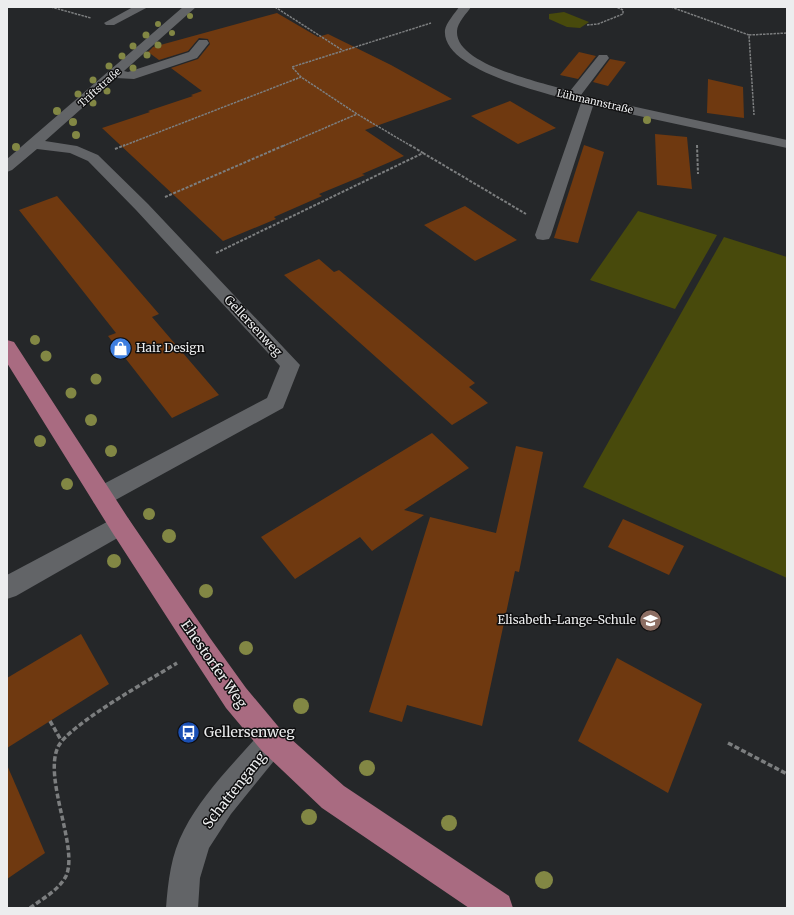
<svg xmlns="http://www.w3.org/2000/svg" width="794" height="915" font-family="Merriweather,serif">
<style>
.green{fill:#484a0c}
.building{fill:#6f3910}
.lines{fill:none;stroke-linecap:round;stroke-linejoin:round}
.path-far2{stroke:#7c7e7f;stroke-width:1.5;stroke-dasharray:2.5 1;stroke-linecap:butt}
.path-far1{stroke:#7c7e7f;stroke-width:2;stroke-dasharray:3 1.5;stroke-linecap:butt}
.path{stroke:#7c7e7f;stroke-width:3.5;stroke-dasharray:5 2.5;stroke-linecap:butt}
.minor{fill:#626467;fill-rule:evenodd}
.major{fill:#a96b81;fill-rule:evenodd}
.tree{fill:#828744}
.labels{text-anchor:middle;stroke-width:3;stroke-linejoin:round;paint-order:stroke}
.far-street-label{font-size:10px;fill:#ecedee;stroke:#0f0f10}
.street-label{font-size:12px;fill:#ecedee;stroke:#0f0f10}
.poi-label{font-size:12px;fill:#ecedee;stroke:#0f0f10;text-anchor:start}
.near-street-label{font-size:14px;fill:#ecedee;stroke:#0f0f10}
.near-poi-label{font-size:14px;fill:#ecedee;stroke:#0f0f10;text-anchor:start}
</style>
<rect width="100%" height="100%" fill="#252729"/>
<g class="green">
<path d="M564,12L589,22L580,28L567,27L549,19V14Z"/>
<path d="M638,211L717,235L675,309L590,280Z"/>
<path d="M724,237L787,257V578L583,487Z"/>
</g>
<g class="building">
<path d="M277,13L318,37L328,34L391,65L452,99L365,130L404,156L362,174L365,175L319,194L322,196L274,217L276,219L223,241L102,128L150,112L148,111L193,96L191,95L202,91L171,68L198,59L210,44L208,39L199,38L188,51L159,60L148,52L153,47Z"/>
<path d="M579,52L596,56L578,79L560,75Z"/>
<path d="M610,59L626,62L608,86L593,82Z"/>
<path d="M708,79L743,87L744,118L707,113Z"/>
<path d="M510,101L556,128L518,144L471,116Z"/>
<path d="M655,134L687,137L692,189L657,185Z"/>
<path d="M584,145L604,152L578,243L554,238Z"/>
<path d="M57,196L159,314L152,317L219,395L172,418L108,336L116,333L19,210Z"/>
<path d="M465,206L517,240L475,261L424,225Z"/>
<path d="M319,259L334,272L339,270L475,383L469,387L488,403L452,425L284,275Z"/>
<path d="M432,433L469,468L404,510L424,515L372,551L360,537L295,579L261,537Z"/>
<path d="M516,446L543,452L519,572L515,571L482,726L407,705L402,722L369,712L430,517L496,533Z"/>
<path d="M623,519L684,546L669,575L608,547Z"/>
<path d="M81,634L109,684L7,748V678Z"/>
<path d="M617,658L702,704L668,793L578,741Z"/>
<path d="M7,765L45,853L7,879Z"/>
</g>
<g class="lines">
<g class="path-far2">
<path d="M51,7L91,18"/>
<path d="M275,7L342,50"/>
<path d="M671,7L749,35L754,115"/>
<path d="M587,25L598,24L623,14V10L616,7"/>
<path d="M749,35L787,33"/>
<path d="M123,146L301,77"/>
<path d="M283,146L357,114"/>
<path d="M411,146L357,114L301,77L292,67L431,23"/>
</g>
<g class="path-far1">
<path d="M697,145L698,174"/>
<path d="M115,149L125,145"/>
<path d="M423,153L526,214"/>
<path d="M165,197L285,145"/>
<path d="M216,253L423,153L410,145"/>
</g>
<g class="path">
<path d="M50,721L61,740"/>
<path d="M728,743L787,774"/>
<path d="M30,908C42,899 59,890 66,876C79,848 43,779 58,747C68,725 153,678 177,663"/>
</g>
<g class="minor">
<path d="M133,7H148L114,25H106L104,23Z"/>
<path d="M183,7H196L124,71L128,72L189,52L199,40H207L209,43L197,58L134,79L116,78L45,141L77,146L98,155L148,204L300,365L283,408L110,503L102,505L94,503L91,496L94,489L267,398L280,366L136,210L88,161L70,153L37,149L12,170L7,172V159Z"/>
<path d="M459,7H471C467,13 457,23 457,31C455,65 544,83 570,91L599,55H607L609,58L581,95L787,140V148L593,106L551,235L549,239L543,240L537,239L535,235L581,103C551,94 441,71 445,30C446,23 455,13 459,7Z"/>
<path d="M120,515L128,518L132,525L128,532L16,596L7,599V575Z"/>
<path d="M272,727L282,731L286,741L282,751L231,814L209,848L200,878L198,908H166C168,882 171,854 184,830C203,793 235,762 262,731Z"/>
</g>
<path class="major" d="M7,340L14,342L128,518L210,638L246,688L282,731L344,786L509,896L513,908H469L322,808L262,751L226,708L192,656L112,532L7,363Z"/>
</g>
<g class="tree">
<circle cx="190" cy="16" r="3"/>
<circle cx="158" cy="24" r="3"/>
<circle cx="172" cy="33" r="3"/>
<circle cx="146" cy="35" r="3.5"/>
<circle cx="158" cy="45" r="3.5"/>
<circle cx="133" cy="46" r="3.5"/>
<circle cx="147" cy="55" r="3.5"/>
<circle cx="122" cy="56" r="3.5"/>
<circle cx="109" cy="66" r="3.5"/>
<circle cx="133" cy="68" r="3.5"/>
<circle cx="93" cy="80" r="3.5"/>
<circle cx="107" cy="91" r="3.5"/>
<circle cx="78" cy="94" r="3.5"/>
<circle cx="93" cy="103" r="3.5"/>
<circle cx="57" cy="111" r="4"/>
<circle cx="647" cy="120" r="4"/>
<circle cx="73" cy="122" r="4"/>
<circle cx="76" cy="135" r="4"/>
<circle cx="16" cy="147" r="4"/>
<circle cx="35" cy="340" r="5"/>
<circle cx="46" cy="356" r="5.5"/>
<circle cx="96" cy="379" r="5.5"/>
<circle cx="71" cy="393" r="5.5"/>
<circle cx="91" cy="420" r="6"/>
<circle cx="40" cy="441" r="6"/>
<circle cx="111" cy="451" r="6"/>
<circle cx="67" cy="484" r="6"/>
<circle cx="149" cy="514" r="6"/>
<circle cx="169" cy="536" r="7"/>
<circle cx="114" cy="561" r="7"/>
<circle cx="206" cy="591" r="7"/>
<circle cx="246" cy="648" r="7"/>
<circle cx="301" cy="706" r="8"/>
<circle cx="367" cy="768" r="8"/>
<circle cx="309" cy="817" r="8"/>
<circle cx="449" cy="823" r="8"/>
<circle cx="544" cy="880" r="9"/>
</g>
<defs>
<symbol id="shop-disc" viewBox="-11 -11 22 22"><circle r="9.5" fill="#3f7fe0" stroke="#0f0f10"/><path d="M-5-2.5h2.3a2.7 3.5 0 0 1 5.4 0H5L5.5 6h-11ZM-1.5-2.5h3a1.5 2.3 0 0 0-3 0Z" fill="#fff"/></symbol>
<symbol id="school-disc" viewBox="-11 -11 22 22"><circle r="9.5" fill="#8d6e63" stroke="#0f0f10"/><path d="M0-5L7-2L0 1L-7-2ZM-4 1L0 2.5L4 1V4Q0 6-4 4Z" fill="#fff"/></symbol>
<symbol id="bus-disc" viewBox="-11 -11 22 22"><circle r="9.5" fill="#1a4fb4" stroke="#0f0f10"/><path d="M-5-6H5V4H4V6H2V4H-2V6H-4V4H-5ZM-3.5-4V0h7V-4ZM-3.5 1.2v1.5H-2V1.2ZM2 1.2v1.5H3.5V1.2Z" fill="#fff"/></symbol>
</defs>
<g fill-rule="evenodd">
<use href="#shop-disc" x="108" y="336" width="25" height="25"/>
<use href="#school-disc" x="638" y="608" width="25" height="25"/>
<use href="#bus-disc" x="176" y="720" width="25" height="25"/>
</g>
<g class="labels">
<g class="far-street-label">
<text transform="translate(99 87) rotate(-42)" y="4">Triftstraße</text>
<text transform="translate(595 101) rotate(13)" y="4">Lühmannstraße</text>
</g>
<g class="street-label">
<text transform="translate(253 326) rotate(47)" y="4">Gellersenweg</text>
</g>
<g class="poi-label">
<text x="136" y="352">Hair Design</text>
<text x="636" y="624" text-anchor="end">Elisabeth-Lange-Schule</text>
</g>
<g class="near-street-label">
<text transform="translate(214 664) rotate(55)" y="5">Ehestorfer Weg</text>
<text transform="translate(234 790) rotate(-52)" y="5">Schattengang</text>
</g>
<g class="near-poi-label">
<text x="204" y="737">Gellersenweg</text>
</g>
</g>
<rect width="794" height="915" fill="none" stroke="#ecedee" stroke-width="16"/>
</svg>
